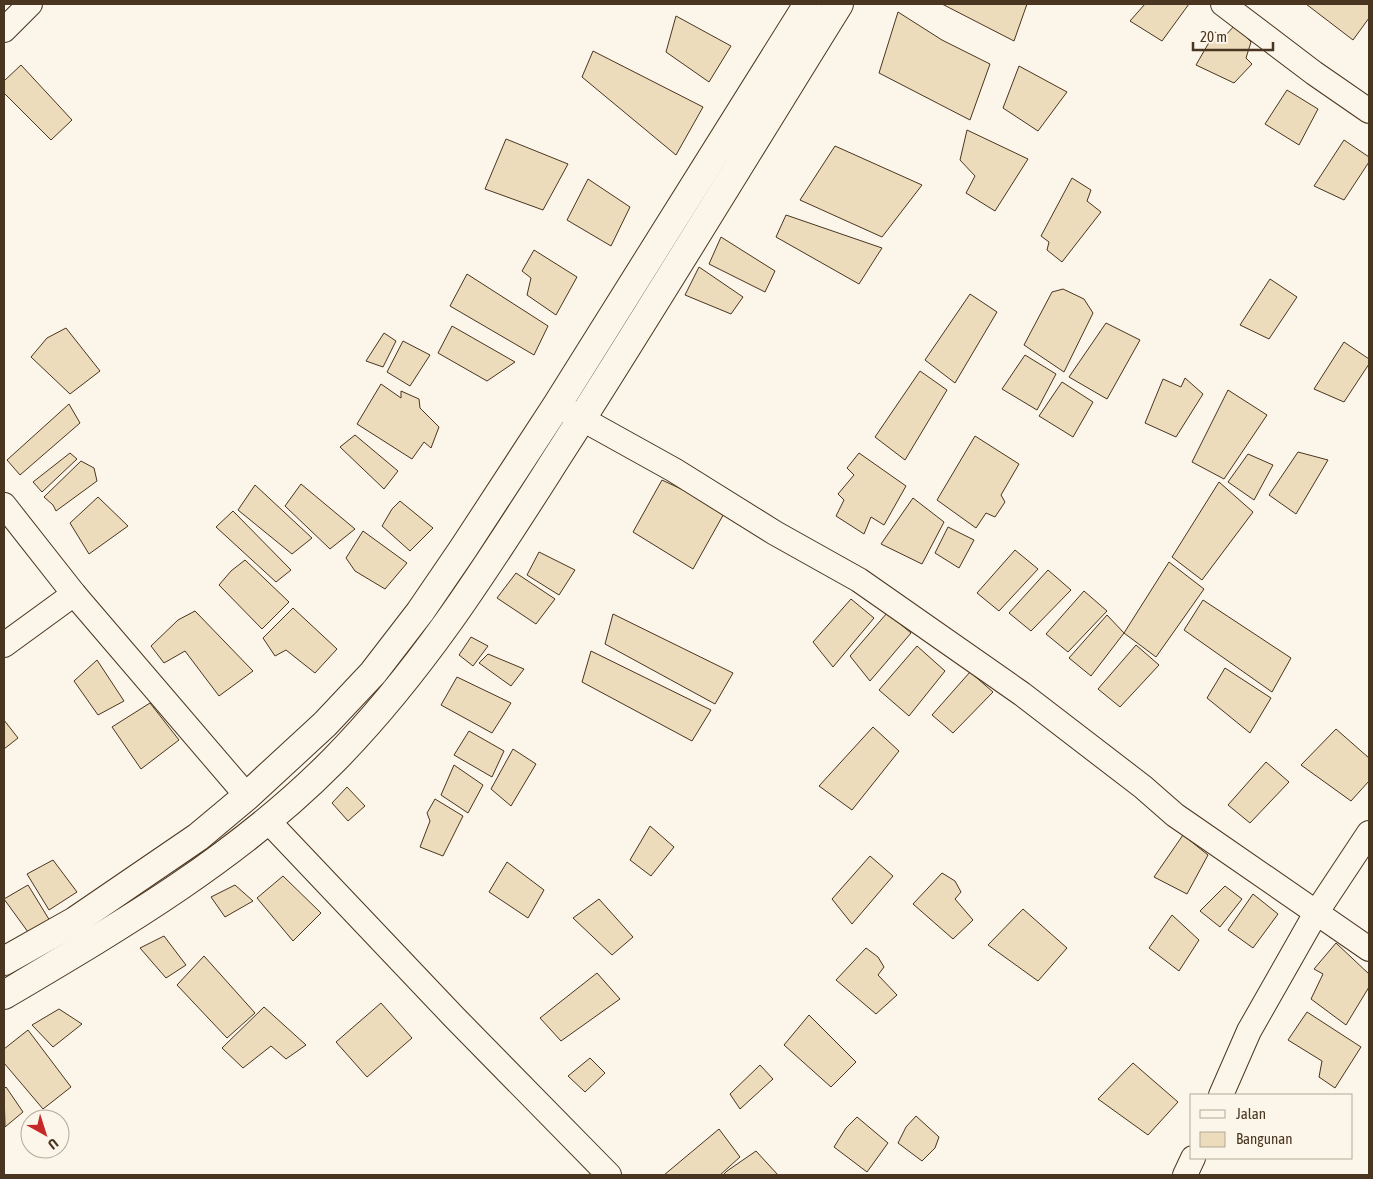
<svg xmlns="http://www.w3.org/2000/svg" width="1373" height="1179" font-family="'Asap Condensed',sans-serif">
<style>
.building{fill:#ecdcbc;stroke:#4a3520}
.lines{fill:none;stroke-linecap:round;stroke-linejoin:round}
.street-casing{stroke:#4a3520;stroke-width:26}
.highway-casing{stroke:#4a3520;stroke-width:30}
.street{stroke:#fbf6e9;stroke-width:24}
.highway{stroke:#fbf6e9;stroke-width:28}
</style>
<rect width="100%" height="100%" fill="#fbf6e9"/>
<g class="building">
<path d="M942,4H1027L1014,41Z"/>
<path d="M1145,4H1189L1162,41L1130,21Z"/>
<path d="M1306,4H1369V18L1353,40Z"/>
<path d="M898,12L942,40L990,64L970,120L879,73Z"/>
<path d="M676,16L731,46L709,82L666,52Z"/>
<path d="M1235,25L1251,42L1246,58L1252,64L1234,83L1196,65L1215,32L1224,37Z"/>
<path d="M593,51L703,107L676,155L582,77Z"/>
<path d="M21,65L72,120L51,140L4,93V81Z"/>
<path d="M1019,66L1067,92L1038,131L1003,108Z"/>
<path d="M1287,90L1318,109L1299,145L1265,124Z"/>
<path d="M967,130L1028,159L995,211L966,193L975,176L960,160Z"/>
<path d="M506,139L568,164L543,210L485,189Z"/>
<path d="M1344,140L1369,157V162L1344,200L1314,186Z"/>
<path d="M835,146L922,185L882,237L800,200Z"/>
<path d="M1072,178L1091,190L1087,201L1101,212L1062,262L1047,250L1049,242L1041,236Z"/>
<path d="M588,179L630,207L611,246L567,220Z"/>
<path d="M786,215L882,248L859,284L776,237Z"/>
<path d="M721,237L775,271L765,292L709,264Z"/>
<path d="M534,250L577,277L556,315L527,295L531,278L522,271Z"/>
<path d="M699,267L743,297L731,314L685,295Z"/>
<path d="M467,274L548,326L534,355L450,306Z"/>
<path d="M1270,279L1297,297L1269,339L1240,325Z"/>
<path d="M1063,289L1084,299L1093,313L1064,372L1024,345L1052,292Z"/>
<path d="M970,294L997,312L955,383L925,360Z"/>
<path d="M1106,323L1140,340L1107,399L1069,377Z"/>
<path d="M452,326L515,362L487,381L438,353Z"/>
<path d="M66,328L100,371L70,394L31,357L47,338Z"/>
<path d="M384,333L396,341L383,367L366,361Z"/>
<path d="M403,341L430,355L410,386L387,372Z"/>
<path d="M1344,342L1369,359V364L1344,402L1314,389Z"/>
<path d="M1025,355L1056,374L1037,410L1002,389Z"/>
<path d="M920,371L947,390L905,460L875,437Z"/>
<path d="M1185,378L1203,394L1176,437L1145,423L1163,379L1181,387Z"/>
<path d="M1062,382L1093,402L1073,437L1039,416Z"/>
<path d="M381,384L401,398V391L419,399L420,408L439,427L431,448L424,442L412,459L357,424Z"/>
<path d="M1228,390L1267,415L1224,479L1192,462Z"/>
<path d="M69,404L80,423L20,475L7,460Z"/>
<path d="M355,435L398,471L384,489L340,447Z"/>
<path d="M975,436L1019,464L1001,495L1005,502L995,517L986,513L976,528L937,500Z"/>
<path d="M1298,452L1328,460L1296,514L1269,495Z"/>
<path d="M70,453L77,459L42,492L33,482Z"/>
<path d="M859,453L906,486L884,525L871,517L864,534L836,516L844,500L838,494L854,475L847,468Z"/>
<path d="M1248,454L1273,465L1254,500L1228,482Z"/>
<path d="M81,461L94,468L97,481L56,511L53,505L44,497Z"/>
<path d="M662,480L726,510L693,569L633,532Z"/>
<path d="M1219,482L1253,512L1202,580L1172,557Z"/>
<path d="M301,484L355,529L330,549L285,506Z"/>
<path d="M255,485L312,538L292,554L238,510Z"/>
<path d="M98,497L128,526L89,554L70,523Z"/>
<path d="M913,498L944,522L922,564L881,544Z"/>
<path d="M400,501L433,528L410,551L382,526L392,509Z"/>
<path d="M233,511L291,570L276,582L216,527Z"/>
<path d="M948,527L974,540L959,568L935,553Z"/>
<path d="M363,531L407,563L385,589L355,571L346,558Z"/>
<path d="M1015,550L1038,569L999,611L977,593Z"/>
<path d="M539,552L575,570L559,595L527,575Z"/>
<path d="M245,560L289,602L262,629L219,585L231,571Z"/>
<path d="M1169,562L1204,589L1156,657L1124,633Z"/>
<path d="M1048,570L1071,590L1031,631L1009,613Z"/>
<path d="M516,573L555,599L536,624L497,598Z"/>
<path d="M1084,591L1107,611L1068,652L1046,634Z"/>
<path d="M851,599L874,618L833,667L813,642Z"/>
<path d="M1203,600L1291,658L1272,692L1184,630Z"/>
<path d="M293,608L337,649L315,673L286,650L275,656L263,638Z"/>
<path d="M195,611L253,671L219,696L185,651L164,663L151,646L178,620Z"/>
<path d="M887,613L911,633L870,681L850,656Z"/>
<path d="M613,614L733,673L715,704L605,644Z"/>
<path d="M1107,615L1124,633L1091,676L1069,658Z"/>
<path d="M471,637L488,646L473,666L459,655Z"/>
<path d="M1136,645L1159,665L1120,707L1098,689Z"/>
<path d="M917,646L945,671L909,716L879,690Z"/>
<path d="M591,651L711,710L692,741L582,682Z"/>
<path d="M488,654L524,669L511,686L479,663Z"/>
<path d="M97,660L124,701L98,715L74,681Z"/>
<path d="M1225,668L1271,698L1250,733L1207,698Z"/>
<path d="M970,672L993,692L953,733L932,715Z"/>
<path d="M457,677L511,703L492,733L441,705Z"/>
<path d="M150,703L179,740L141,769L112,727Z"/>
<path d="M4,720L18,738L4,749Z"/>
<path d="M873,727L899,751L852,810L819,786Z"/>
<path d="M1336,729L1369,758V781L1351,801L1301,765Z"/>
<path d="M469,731L504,751L492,777L454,755Z"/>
<path d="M513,749L536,764L511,806L491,789Z"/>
<path d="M1266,762L1289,782L1250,823L1228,805Z"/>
<path d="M454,765L483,785L468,813L441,795Z"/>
<path d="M347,787L365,806L348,821L332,803Z"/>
<path d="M435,799L463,816L443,856L420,847L430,821L427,813Z"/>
<path d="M650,826L674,847L651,876L630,860Z"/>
<path d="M1183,835L1208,855L1187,894L1154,877Z"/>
<path d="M870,856L893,876L852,924L832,899Z"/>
<path d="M53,860L77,892L49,910L27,874Z"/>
<path d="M507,862L544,890L528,918L489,892Z"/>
<path d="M942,873L955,881L961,892L955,899L973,920L953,939L913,904Z"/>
<path d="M283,876L321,913L293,941L257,898Z"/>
<path d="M28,885L50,921L28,932L4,899Z"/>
<path d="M235,885L253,901L225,917L211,897Z"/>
<path d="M1225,886L1242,899L1220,927L1200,911Z"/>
<path d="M1253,894L1278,914L1253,948L1228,930Z"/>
<path d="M599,899L633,937L612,955L573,918Z"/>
<path d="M1023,909L1067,948L1038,981L988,945Z"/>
<path d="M1172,915L1199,940L1179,971L1149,948Z"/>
<path d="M164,936L186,965L166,978L140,948Z"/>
<path d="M1336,943L1369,974V987L1346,1025L1311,999L1323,974L1314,969Z"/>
<path d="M866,948L878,957L884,967L878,975L897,995L876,1014L836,980Z"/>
<path d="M204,956L255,1013L227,1038L177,985Z"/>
<path d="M597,973L620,999L561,1041L540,1018Z"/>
<path d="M381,1003L412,1038L367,1077L336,1042Z"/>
<path d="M264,1007L306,1045L286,1059L271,1046L243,1068L222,1048Z"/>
<path d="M59,1009L82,1024L53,1047L32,1025Z"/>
<path d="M1307,1012L1361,1047L1335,1088L1319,1077L1322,1061L1288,1040Z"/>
<path d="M809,1015L856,1062L831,1087L784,1045Z"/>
<path d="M28,1030L71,1087L43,1109L4,1063V1049Z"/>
<path d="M590,1058L605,1073L585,1092L568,1076Z"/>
<path d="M1133,1063L1178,1102L1148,1135L1098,1099Z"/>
<path d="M760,1065L773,1079L740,1109L730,1094Z"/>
<path d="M6,1087L23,1112L5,1127L4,1089Z"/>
<path d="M916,1116L939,1137L935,1148L922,1161L898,1143L906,1127Z"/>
<path d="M857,1117L888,1143L867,1172L834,1147L846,1128Z"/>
<path d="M719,1129L740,1157L720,1175H664Z"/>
<path d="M756,1151L778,1175H723L727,1171Z"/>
</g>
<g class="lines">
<defs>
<g id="street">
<path d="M1223,4L1314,73L1369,111"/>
<path d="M4,30L30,4"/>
<path d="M557,405L674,470L775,533L859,580L1022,694L1143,787L1175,815L1369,949"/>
<path d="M4,505L74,594L247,796"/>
<path d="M4,645L74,594"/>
<path d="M268,821L454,1017L609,1175"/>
<path d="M1221,1095L1249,1031L1316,913L1369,833"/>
<path d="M1185,1175L1193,1158"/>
</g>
<g id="highway">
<path d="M4,961L75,921L198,837L247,796L325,724L373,673L420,612L463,549L557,405L808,4"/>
<path d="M4,995C119,927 237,858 332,762C425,668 492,559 563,448C657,301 747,152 839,4"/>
</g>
</defs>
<use href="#street" class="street-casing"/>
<use href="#highway" class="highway-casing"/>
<use href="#street" class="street"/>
<use href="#highway" class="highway"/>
</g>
<rect width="1373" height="1179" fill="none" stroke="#4a3520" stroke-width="10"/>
<rect x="1190" y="1094" width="162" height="65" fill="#fbf6e9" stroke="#b4a999"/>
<rect x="1200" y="1110" width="25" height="8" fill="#fbf6e9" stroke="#b4a999"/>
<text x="1236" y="1119" font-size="15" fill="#4a3520">Jalan</text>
<rect x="1200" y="1132" width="25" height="15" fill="#ecdcbc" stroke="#b4a999"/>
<text x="1236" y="1144" font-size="15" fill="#4a3520">Bangunan</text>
<g transform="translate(45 1134) rotate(141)"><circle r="24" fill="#fbf6e9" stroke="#b4a999"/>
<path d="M0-4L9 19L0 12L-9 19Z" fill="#c62828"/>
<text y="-8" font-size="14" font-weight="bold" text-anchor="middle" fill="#4a3520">U</text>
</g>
<path d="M1193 42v8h80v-8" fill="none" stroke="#4a3520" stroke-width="2.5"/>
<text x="1200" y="42" font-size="15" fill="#4a3520" stroke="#fbf6e9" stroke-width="4" paint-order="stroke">20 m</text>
</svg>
